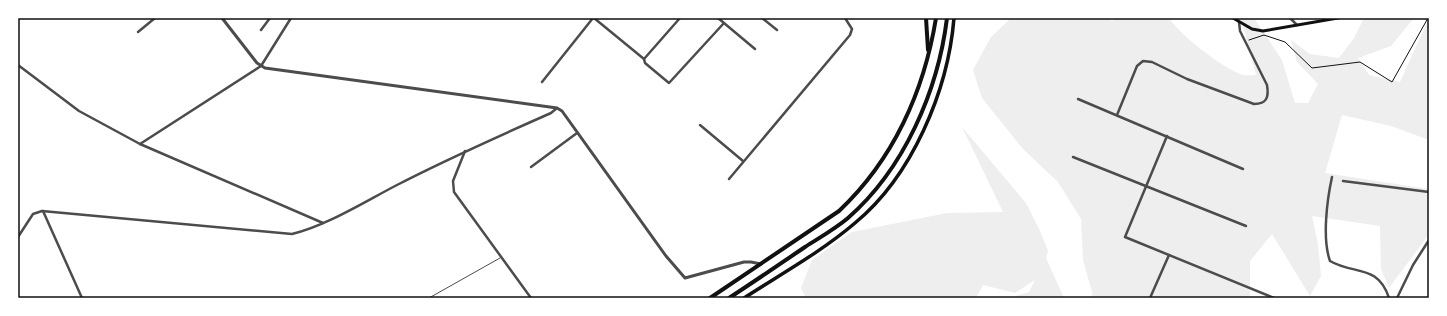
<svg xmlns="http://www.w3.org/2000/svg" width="1447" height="316" font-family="'IBM Plex Sans',sans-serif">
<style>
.green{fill:#eee}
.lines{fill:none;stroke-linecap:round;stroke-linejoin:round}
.path{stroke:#111;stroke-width:1}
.service{stroke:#4c4c4c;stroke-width:1}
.minor{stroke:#4c4c4c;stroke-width:2.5}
.tertiary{stroke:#4c4c4c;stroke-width:3}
.secondary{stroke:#111;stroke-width:3}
.primary{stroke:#111;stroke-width:3.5}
.trunk{stroke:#111;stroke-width:4}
.neatline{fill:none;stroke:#111;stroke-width:1.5}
</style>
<rect width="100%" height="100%" fill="#fff"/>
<g class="green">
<path d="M1011,18H1108L1112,21L1118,18H1169C1182,37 1219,65 1240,74C1244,76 1251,75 1256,75L1241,18H1254L1282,60L1295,103H1308L1318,84L1297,62L1291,40L1310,54L1339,58L1354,38L1364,18H1414L1391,46L1358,58L1369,75L1400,82L1429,18V140L1391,126L1342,115L1325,173L1429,189V234L1389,288L1381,269L1380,226L1312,216L1318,244L1321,276L1310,296L1272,234L1250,261V298H1092V292L1083,260L1081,219L1058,182L1023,149L982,98L973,70L991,37Z"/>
<path d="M962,127L1026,203L1040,231L1048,251L1046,258L1064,298H1009L1029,292L1035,280L1015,293L983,285L976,298H806L801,288L812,260L852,232L947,213L1003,212Z"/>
</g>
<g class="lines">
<path class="path" d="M1249,40L1264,35L1285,42L1312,68L1360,62L1392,82L1428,18"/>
<path class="service" d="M429,298L500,258"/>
<g class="minor">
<path d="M594,18L644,59L645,63L669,83L724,23"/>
<path d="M718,18L755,49"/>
<path d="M762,18L777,30"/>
<path d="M1290,18L1297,25"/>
<path d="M261,30L270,18"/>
<path d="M138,32L155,18"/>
<path d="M644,59L680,18"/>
<path d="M18,65L79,111L140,144L323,223"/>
<path d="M542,82L593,18"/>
<path d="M1078,99L1243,169"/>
<path d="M1117,115L1137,66L1143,61L1152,62L1187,79L1254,104C1267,104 1269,97 1267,85L1240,31L1239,22"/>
<path d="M700,125L743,161"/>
<path d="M1167,136L1125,237L1274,298"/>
<path d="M140,144L261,66L291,18"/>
<path d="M465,151L453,181L454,192L531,298"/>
<path d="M1073,157L1246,226"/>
<path d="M531,167L577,133"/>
<path d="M1332,177C1327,200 1322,239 1330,261C1354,275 1378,264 1389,298"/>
<path d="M729,179L850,35L852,29L845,18"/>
<path d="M1343,181L1429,192"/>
<path d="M43,211L82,298"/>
<path d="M18,237L33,214L42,211L292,234C326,226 366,201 397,185C447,159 499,136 551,113L557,108"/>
<path d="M1150,298L1169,255"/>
<path d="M1397,298L1413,265L1429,240"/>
</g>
<path class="tertiary" d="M222,18L257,63L265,68L557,108L562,111L666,256L685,278L744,262H751L761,264"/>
<path class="secondary" d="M1233,18L1252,29L1263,31L1338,18"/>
<path class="primary" d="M744,298C781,274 821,252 855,223C912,176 948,91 954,18"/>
<g class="trunk">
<path d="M926,18L928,50"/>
<path d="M710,298L839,211C893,160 924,92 936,18"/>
<path d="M729,298C755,281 780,264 805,247C819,238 835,229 848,218C904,169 938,91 947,18"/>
</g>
</g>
<rect width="1447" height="316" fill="none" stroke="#ffffff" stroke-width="38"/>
<rect x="19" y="19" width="1409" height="278" class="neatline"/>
</svg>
